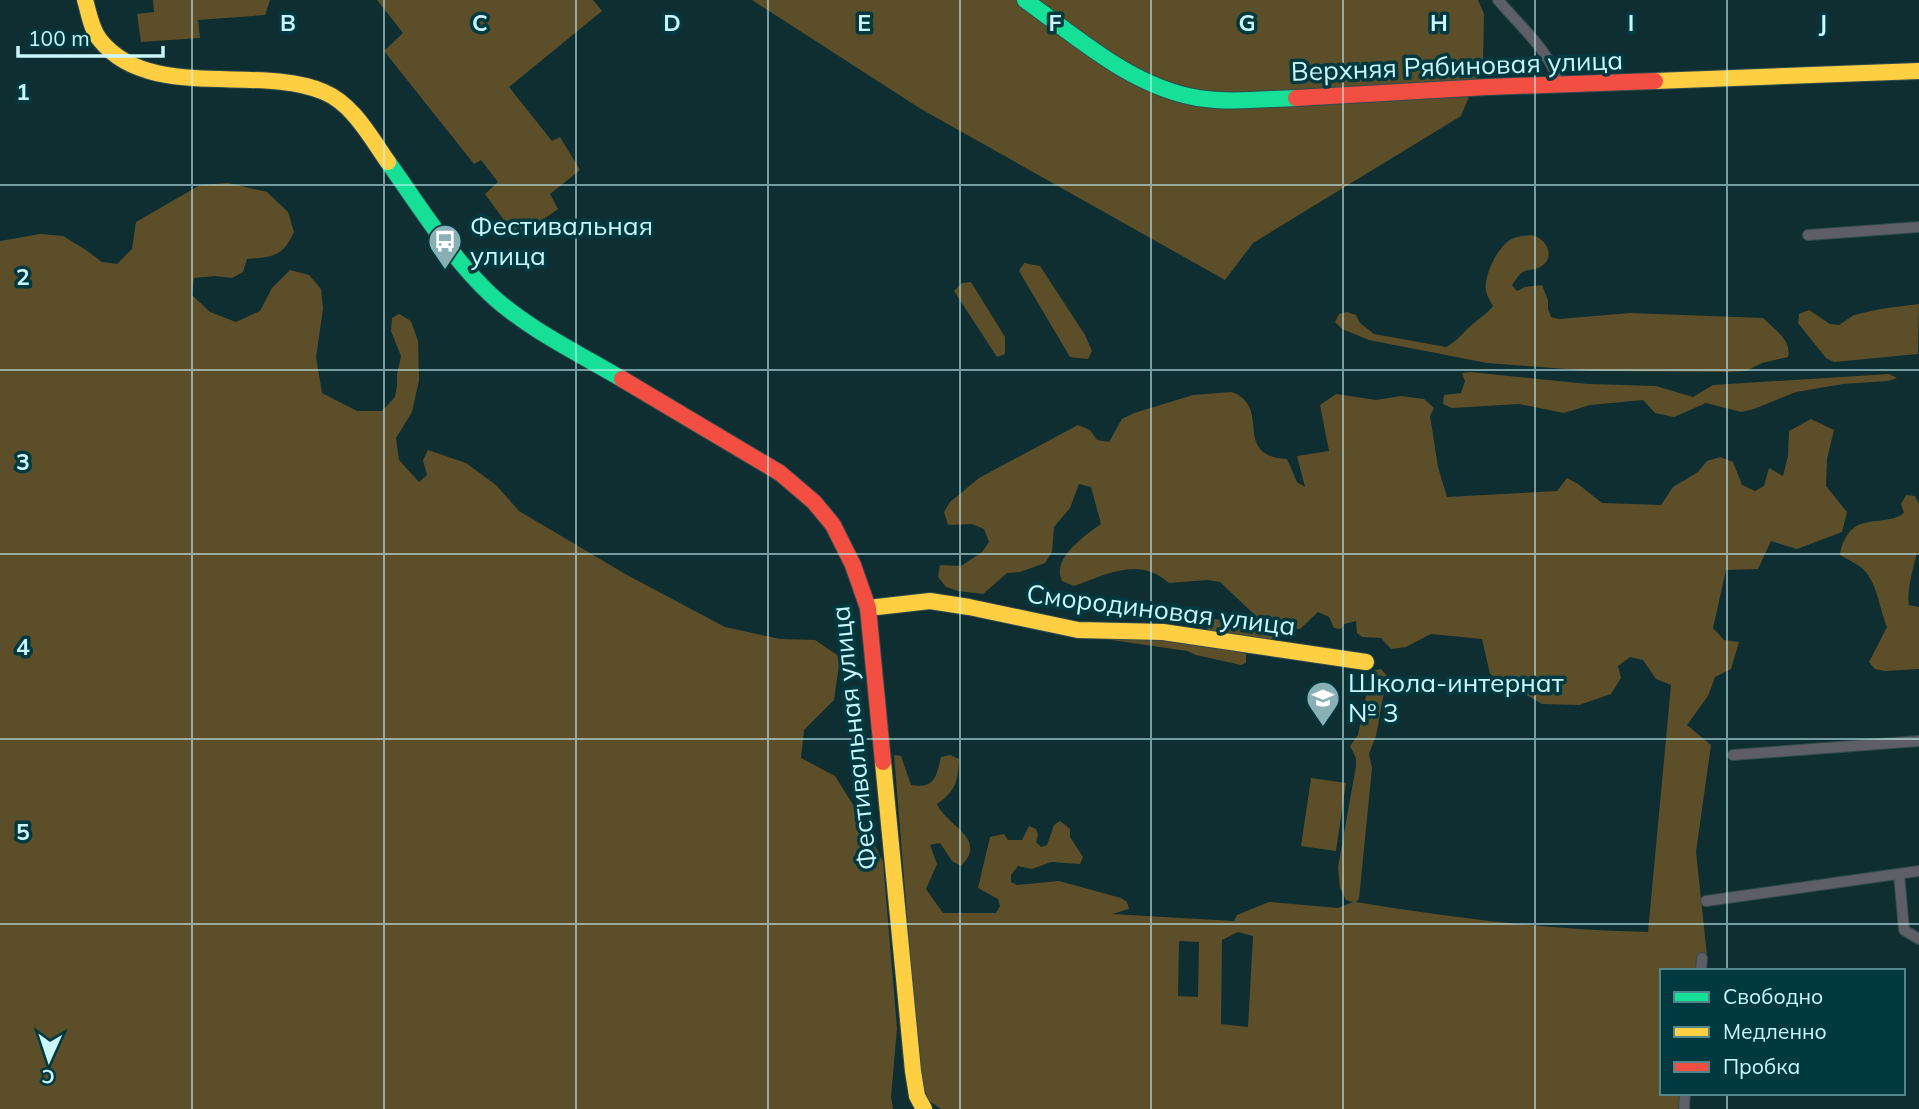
<svg xmlns="http://www.w3.org/2000/svg" width="1919" height="1109" font-family="Mulish,sans-serif">
<style>
.green{fill:#5c4e28;fill-rule:evenodd}
.lines{fill:none;stroke-linecap:round;stroke-linejoin:round}
.street-casing{stroke:#304c4f;stroke-width:12}
.fast-casing{stroke:#304c4f;stroke-width:18}
.slow-casing{stroke:#304c4f;stroke-width:18}
.jam-casing{stroke:#304c4f;stroke-width:18}
.street{stroke:#5e5e67;stroke-width:10}
.fast{stroke:#16e098;stroke-width:16}
.slow{stroke:#ffcf43;stroke-width:16}
.jam{stroke:#f24e42;stroke-width:16}
.grid{fill:none;stroke:#cbf7fc;stroke-width:2;stroke-opacity:0.55}
.labels{text-anchor:middle;stroke-width:7;stroke-linejoin:round;paint-order:stroke}
.street-label{font-size:26px;fill:#cbf7fc;stroke:#003a40}
.poi-label{font-size:26px;fill:#cbf7fc;stroke:#003a40;text-anchor:start}
.grid-label{font-size:23px;text-anchor:middle;font-weight:bold;fill:#cbf7fc;stroke:#003a40;stroke-width:7;stroke-linejoin:round;paint-order:stroke}
</style>
<rect width="100%" height="100%" fill="#0f2e31"/>
<g class="green">
<path d="M153,0H270L265,15L198,20L200,38L141,42L137,14L154,12Z"/>
<path d="M377,0H593L602,11L509,87L552,141L560,137L580,170L550,194L558,209L517,238L485,194L498,182L481,160L474,164L384,51L403,33Z"/>
<path d="M752,0H1478L1484,14L1483,63L1461,116L1253,243L1225,280L921,109Z"/>
<path d="M228,183L267,192L288,212L294,232C283,257 272,257 247,259L243,272L232,278L215,276L194,278L192,295L210,312L236,322L260,311L272,288L290,270L309,275L321,289L323,309L316,357L322,393L357,411H382L395,397L397,386V374L401,356L391,331L392,318L399,314L411,321L418,341L419,380L412,412L396,438L399,460L419,482L427,475L423,460L428,450L466,463L496,485L519,511L627,575L725,627L780,639L815,640L840,657L834,700L804,730L801,758L835,776L862,819L883,862L897,1028L891,1097L893,1109H0V241L40,234L63,236L86,250L102,262L117,264L132,249L136,222L200,185Z"/>
<path d="M1531,235C1548,238 1556,259 1540,267C1535,270 1528,269 1523,272C1519,274 1515,281 1512,285L1517,291L1525,287L1542,285L1548,300V309L1551,317L1559,319L1630,313L1763,318C1775,330 1792,340 1788,357L1762,363L1746,371L1728,372L1592,371L1487,363L1369,340L1342,329L1335,322L1339,314L1347,312L1356,315L1360,323L1374,334L1446,347C1458,341 1464,331 1474,323C1481,317 1487,314 1493,306C1491,302 1487,296 1486,291C1483,276 1499,243 1514,238C1518,236 1525,236 1531,235Z"/>
<path d="M1024,263L1040,266L1085,335L1092,351L1088,359L1070,357L1019,271Z"/>
<path d="M971,282L1005,337V354L997,357L954,291L962,283Z"/>
<path d="M1919,304L1918,354L1834,362L1826,358L1798,323L1799,314L1809,310L1830,324L1839,325L1854,315L1880,309Z"/>
<path d="M1470,372L1588,384L1656,386L1693,397L1713,385L1889,374L1897,378L1888,381L1843,384L1796,392L1754,409L1741,412L1706,403L1674,417L1655,413L1643,400L1590,405L1564,413L1519,404L1452,408L1443,404L1444,395L1461,393L1465,381L1462,373Z"/>
<path d="M1231,392C1234,393 1238,394 1241,397C1266,415 1236,456 1287,459L1297,482L1305,487L1297,456L1329,451L1320,405L1336,394L1376,400L1401,396L1424,399L1434,408L1430,416L1438,467L1447,497L1557,491L1567,478L1578,484L1602,503L1661,505L1673,487L1698,472L1707,461L1720,457L1733,462L1742,485L1755,491L1764,486L1769,468L1783,476L1788,456L1789,431L1811,419L1834,430L1827,459L1826,486L1847,512L1842,532L1797,549L1771,541L1758,569L1726,570L1713,628L1724,640L1739,642L1731,669L1715,677L1708,696L1687,725L1711,745L1696,852L1707,955L1705,971H1662V1093H1681L1678,1109H941L928,1100L920,1074L894,755L901,756L911,785C935,789 936,777 941,757L950,755L959,759C958,781 956,791 937,804C946,826 989,838 961,866L952,861L940,843L930,845L937,864L926,889L943,913H996L1000,906L998,899L978,888L990,837L1004,834L1008,840H1022L1029,826L1036,829L1038,835L1036,842L1041,847L1047,845L1054,825L1060,821L1070,829V837L1083,857L1080,864L1051,862L1032,869L1018,866L1011,875V882L1017,885L1059,881L1121,898L1127,902L1129,909L1112,914L1234,921L1237,915L1269,902L1338,908L1353,902L1346,900L1340,888L1338,867L1356,766V758L1350,746L1358,735L1371,671L1381,669L1387,676L1376,736L1369,754L1372,768L1359,899L1356,902C1452,918 1550,930 1648,932L1671,685L1656,679L1643,660L1630,657L1618,666L1621,678L1611,694L1579,705L1542,704L1490,674L1482,639L1431,634L1406,647L1391,649L1381,638L1362,637L1357,633L1356,621L1344,624L1341,629L1334,628L1329,617L1318,612L1300,629L1278,628L1276,639L1271,644L1214,636L1206,627L1214,619L1251,624L1256,621L1255,615L1220,582L1207,580L1169,583C1139,556 1107,574 1074,586L1062,581C1061,577 1059,574 1060,570C1061,552 1088,533 1101,524L1091,487L1079,484L1070,508L1054,527L1052,552L1045,563L1020,572L1007,573L983,594L958,591L946,587L938,577L940,565L961,566L982,552L989,542L984,529L972,524L948,525L944,512L950,502L979,478L1078,425L1090,430L1097,440L1109,442L1122,419L1134,413L1193,395ZM1238,932L1253,936L1248,1027L1221,1024L1222,940ZM1179,941L1199,942L1198,997L1178,996Z"/>
<path d="M1906,495L1915,496L1919,504V555L1917,552C1914,566 1906,592 1909,605L1919,607V669L1885,671L1875,669L1869,662L1887,627C1880,610 1877,583 1864,570C1858,564 1848,560 1840,555C1841,546 1843,542 1848,534C1860,515 1888,526 1904,513L1901,504Z"/>
<path d="M1098,638C1147,638 1199,636 1246,654V663L1241,665L1196,655L1187,651Z"/>
<path d="M1311,778L1346,783L1336,851L1301,846Z"/>
</g>
<g class="lines">
<defs>
<g id="street">
<path d="M1498,0C1519,25 1552,53 1559,85"/>
<path d="M1808,235L1919,227"/>
<path d="M1733,755L1919,741"/>
<path d="M1899,874L1904,930L1919,939"/>
<path d="M1706,901L1919,871"/>
<path d="M1701,971L1702,958"/>
<path d="M1684,1109L1685,1093"/>
</g>
<g id="fast">
<path d="M1025,0C1078,38 1132,87 1198,98C1230,103 1264,99 1296,98"/>
<path d="M388,162C420,207 450,256 490,294C526,328 580,354 622,379"/>
</g>
<g id="slow">
<path d="M85,0C89,13 91,29 100,40C149,102 259,64 324,92C353,104 371,138 388,162"/>
<path d="M1655,81L1919,71"/>
<path d="M868,608L930,601L969,607L1078,630L1163,632L1366,662"/>
<path d="M883,762L913,1071L917,1096L924,1109"/>
</g>
<g id="jam">
<path d="M1296,98L1487,87L1655,81"/>
<path d="M622,379L780,473L814,502L833,525L853,565L868,608L883,762"/>
</g>
</defs>
<use href="#street" class="street-casing"/>
<use href="#fast" class="fast-casing"/>
<use href="#slow" class="slow-casing"/>
<use href="#jam" class="jam-casing"/>
<use href="#street" class="street"/>
<use href="#fast" class="fast"/>
<use href="#slow" class="slow"/>
<use href="#jam" class="jam"/>
</g>
<path class="grid" d="M192,0V1109M384,0V1109M576,0V1109M768,0V1109M960,0V1109M1151,0V1109M1343,0V1109M1535,0V1109M1727,0V971M0,185H1919M0,370H1919M0,554H1919M0,739H1919M0,924H1919M1727,1093V1109"/>
<defs>
<symbol id="bus-pin" viewBox="-11 -11 22 30"><path d="M0 17L-7.5 6A9.5 9.5 0 1 1 7.5 6Z" fill="#89b1b5" stroke="#003a40"/><path d="M-5-6H5V4H4V6H2V4H-2V6H-4V4H-5ZM-3.5-4V0h7V-4ZM-3.5 1.2v1.5H-2V1.2ZM2 1.2v1.5H3.5V1.2Z" fill="#fff"/></symbol>
<symbol id="school-pin" viewBox="-11 -11 22 30"><path d="M0 17L-7.5 6A9.5 9.5 0 1 1 7.5 6Z" fill="#89b1b5" stroke="#003a40"/><path d="M0-5L7-2L0 1L-7-2ZM-4 1L0 2.5L4 1V4Q0 6-4 4Z" fill="#fff"/></symbol>
</defs>
<g fill-rule="evenodd">
<use href="#bus-pin" x="426" y="222" width="38" height="52"/>
<use href="#school-pin" x="1304" y="679" width="38" height="52"/>
</g>
<g class="labels">
<g class="street-label">
<text transform="translate(1457 66) rotate(-2)" y="9">Верхняя Рябиновая улица</text>
<text transform="translate(1161 610) rotate(7)" y="9">Смородиновая улица</text>
<text transform="translate(854 738) rotate(-96)" y="9">Фестивальная улица</text>
</g>
<g class="poi-label">
<text x="470" y="235">Фестивальная<tspan x="470" dy="30">улица</tspan></text>
<text x="1348" y="692">Школа-интернат<tspan x="1348" dy="30">№ 3</tspan></text>
</g>
</g>
<g class="grid-label">
<text x="288" y="31">B</text>
<text x="480" y="31">C</text>
<text x="672" y="31">D</text>
<text x="864" y="31">E</text>
<text x="1055" y="31">F</text>
<text x="1247" y="31">G</text>
<text x="1439" y="31">H</text>
<text x="1631" y="31">I</text>
<text x="1823" y="31">J</text>
<text x="23" y="100">1</text>
<text x="23" y="285">2</text>
<text x="23" y="470">3</text>
<text x="23" y="655">4</text>
<text x="23" y="840">5</text>
</g>
<rect x="1660" y="969" width="245" height="126" fill="#003a40" stroke="#51868b" stroke-width="2"/>
<rect x="1674" y="992" width="35" height="10" fill="#16e098" stroke="#51868b" stroke-width="2"/>
<text x="1723" y="1004" font-size="21" fill="#cbf7fc">Свободно</text>
<rect x="1674" y="1027" width="35" height="10" fill="#ffcf43" stroke="#51868b" stroke-width="2"/>
<text x="1723" y="1039" font-size="21" fill="#cbf7fc">Медленно</text>
<rect x="1674" y="1062" width="35" height="10" fill="#f24e42" stroke="#51868b" stroke-width="2"/>
<text x="1723" y="1074" font-size="21" fill="#cbf7fc">Пробка</text>
<g transform="translate(49 1060) rotate(183)" stroke="#003a40" stroke-width="5" paint-order="stroke">
<path d="M0-5L12 26L0 18L-12 26Z" fill="#cbf7fc"/>
<text y="-10" font-size="19" font-weight="bold" text-anchor="middle" fill="#cbf7fc">С</text>
</g>
<path d="M18 46v10h145v-10" fill="none" stroke="#cbf7fc" stroke-width="3.5"/>
<text x="28" y="46" font-size="21" fill="#cbf7fc" stroke="#003a40" stroke-width="5" paint-order="stroke">100 m</text>
</svg>
